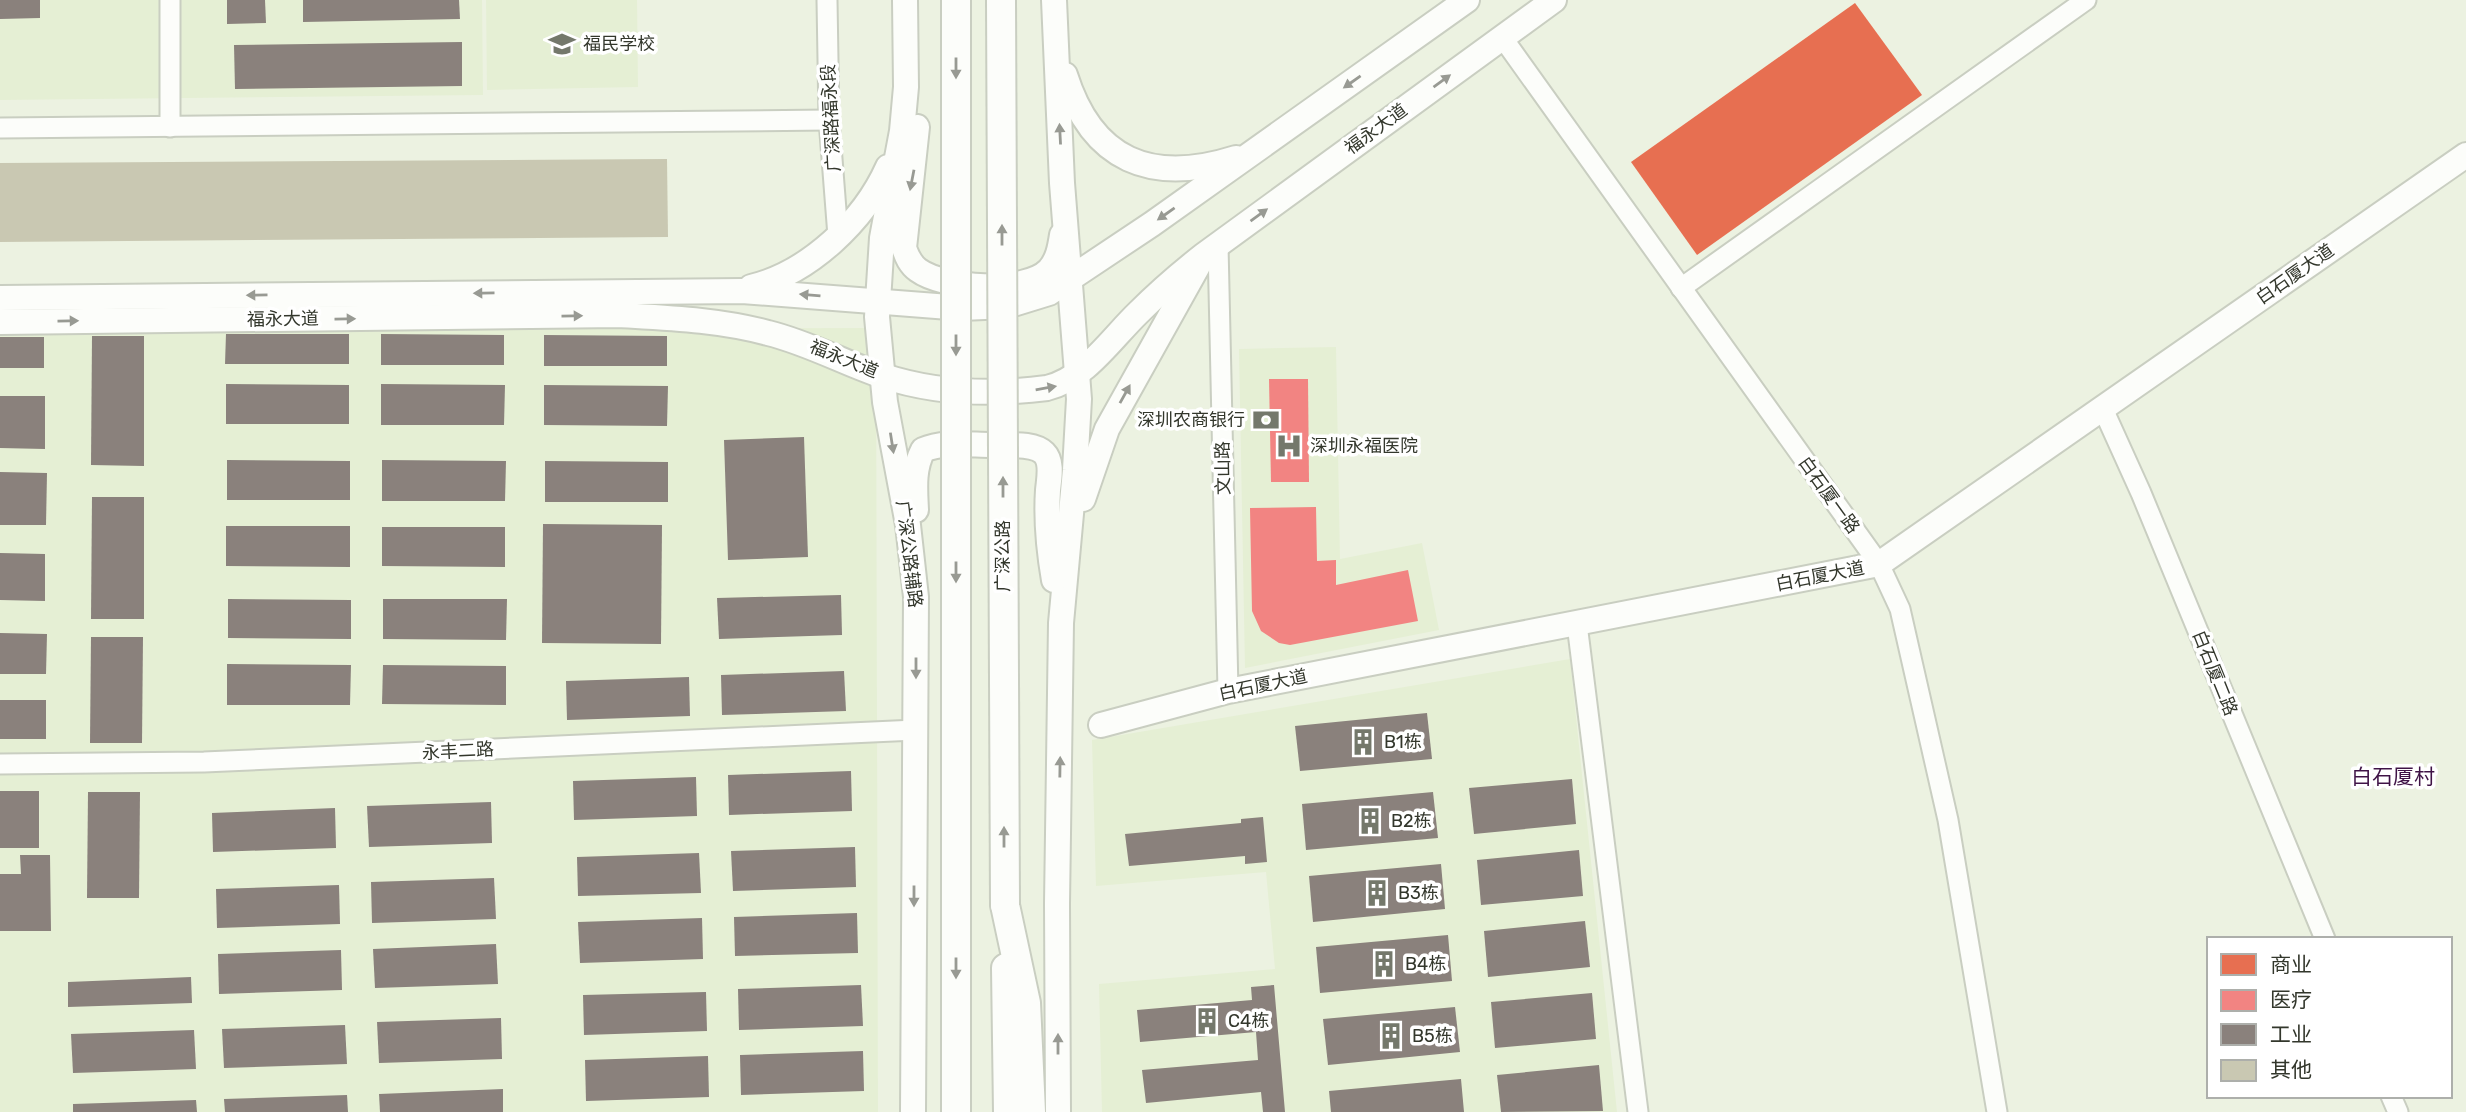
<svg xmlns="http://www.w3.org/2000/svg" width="2466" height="1112" font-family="Rubik,'Noto Sans SC',sans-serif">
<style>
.built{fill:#e5efd4}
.shops{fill:#e76f51}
.health{fill:#f28482}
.industry{fill:#8a817c}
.building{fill:#c9c8b2}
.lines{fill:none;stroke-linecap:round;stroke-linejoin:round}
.minor-casing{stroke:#c9cec1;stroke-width:23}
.major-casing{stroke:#c9cec1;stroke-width:28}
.highway-casing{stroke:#c9cec1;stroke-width:32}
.minor{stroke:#fcfdfa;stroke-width:19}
.major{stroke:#fcfdfa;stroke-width:24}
.highway{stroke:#fcfdfa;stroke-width:28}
.highway-bridge-casing{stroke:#c9cec1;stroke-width:32;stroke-linecap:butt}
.highway-bridge{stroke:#fcfdfa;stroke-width:28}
.oneway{fill:#989a93}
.labels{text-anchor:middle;stroke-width:7;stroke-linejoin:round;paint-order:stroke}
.poi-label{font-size:18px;fill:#33372c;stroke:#fff;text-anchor:start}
.street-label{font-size:18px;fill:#33372c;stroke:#fff}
.quarter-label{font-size:21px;fill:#3f1346;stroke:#fff}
</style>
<rect width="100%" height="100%" fill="#ecf2e1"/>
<g class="built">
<path d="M0,0H482L483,95L0,100Z"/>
<path d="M486,0H637L638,87L487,90Z"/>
<path d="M876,328L878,1112H0V329Z"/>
<path d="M1336,347L1340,559L1422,543L1439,630L1245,668L1239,349Z"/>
<path d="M1570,659L1617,1112H1102L1099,984L1275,969L1266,872L1096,886L1092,740Z"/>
</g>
<path class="shops" d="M1855,3L1922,95L1697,255L1631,162Z"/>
<g class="health">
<path d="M1269,379H1308L1309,482H1271Z"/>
<path d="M1316,507L1317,561L1336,560V585L1408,570L1418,621L1290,645L1279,643L1261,631L1252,611L1250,508Z"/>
</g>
<g class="industry">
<path d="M0,0H40V18L0,19Z"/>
<path d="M227,0H265L266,23L227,24Z"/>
<path d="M303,0H459L460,19L303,22Z"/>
<path d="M462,42V86L235,89L234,45Z"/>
<path d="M226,334H349V364H225Z"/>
<path d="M381,334L504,335V365H381Z"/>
<path d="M544,335L667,336V366H544Z"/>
<path d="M92,336H144V466L91,465Z"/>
<rect x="0" y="337" width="44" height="31"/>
<path d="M226,384L349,385V424H226Z"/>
<path d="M381,384L505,385L504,425H381Z"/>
<path d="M544,385L668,386L667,426L544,425Z"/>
<path d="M0,396H45V449L0,448Z"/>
<path d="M804,437L808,557L728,560L724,440Z"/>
<path d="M227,460L350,461V500H227Z"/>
<path d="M382,460L506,461L505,501H382Z"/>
<path d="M545,461L668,462V502H545Z"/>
<path d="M0,472L47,473L46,525H0Z"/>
<path d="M92,497H144V619H91Z"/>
<path d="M543,524L662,525L661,644L542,643Z"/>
<path d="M226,526H350V567L226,566Z"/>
<path d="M382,527H505V567L382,566Z"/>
<path d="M0,553L45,554V601L0,600Z"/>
<path d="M841,595L842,635L719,639L717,598Z"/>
<path d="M228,599L351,600V639L228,638Z"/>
<path d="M383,599H507L506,640L383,639Z"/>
<path d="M0,633L47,634L46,674H0Z"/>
<path d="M91,637H143L142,743H90Z"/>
<path d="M227,664L351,665L350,705H227Z"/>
<path d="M383,665L506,666V705L382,704Z"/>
<path d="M844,671L846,711L722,715L721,675Z"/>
<path d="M689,677L690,716L567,720L566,681Z"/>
<rect x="0" y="700" width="46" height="39"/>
<path d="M1427,713L1432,759L1300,771L1295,726Z"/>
<path d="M851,771L852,811L729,815L728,775Z"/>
<path d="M696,777L697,816L574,820L573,781Z"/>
<path d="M1572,779L1576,824L1474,834L1469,788Z"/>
<rect x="0" y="791" width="39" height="57"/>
<path d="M88,792H140L139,898H87Z"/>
<path d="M1433,792L1438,838L1306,850L1302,804Z"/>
<path d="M491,802L492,843L369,847L367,806Z"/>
<path d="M335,808L336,848L213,852L212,813Z"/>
<path d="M1263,817L1267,862L1245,864V856L1129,866L1125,834L1241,823V819Z"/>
<path d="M855,847L856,887L733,891L731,851Z"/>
<path d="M1579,850L1583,896L1481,905L1477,860Z"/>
<path d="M699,853L701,893L578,896L577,857Z"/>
<path d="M20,855H50L51,931H0V874H21Z"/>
<path d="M1441,864L1445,909L1313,922L1309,876Z"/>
<path d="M494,878L496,919L372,923L371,882Z"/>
<path d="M339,885L340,924L217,928L216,889Z"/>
<path d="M857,913L858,953L735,956L734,917Z"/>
<path d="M702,918L703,959L580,963L578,922Z"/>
<path d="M1585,921L1590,967L1488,977L1484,931Z"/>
<path d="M1448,935L1452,981L1320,993L1316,947Z"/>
<path d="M496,944L498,984L375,988L373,949Z"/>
<path d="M341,950L342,990L219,994L218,954Z"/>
<path d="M191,977L192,1003L68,1007V982Z"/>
<path d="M861,985L863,1026L739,1030L738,989Z"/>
<path d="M1274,985L1285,1112H1263L1261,1092L1146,1103L1142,1070L1258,1060L1256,1032L1140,1042L1137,1010L1252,1000L1251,987Z"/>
<path d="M706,992L707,1031L584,1035L583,995Z"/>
<path d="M1592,993L1596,1039L1495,1048L1491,1002Z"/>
<path d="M1455,1007L1460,1052L1328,1065L1323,1019Z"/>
<path d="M501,1018L502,1059L379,1063L377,1022Z"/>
<path d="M345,1025L347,1064L224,1068L222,1029Z"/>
<path d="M194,1030L196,1069L73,1073L71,1034Z"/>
<path d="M863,1051L864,1091L741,1095L740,1055Z"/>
<path d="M708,1056L709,1097L586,1101L585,1060Z"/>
<path d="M1599,1065L1603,1111L1501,1112L1497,1075Z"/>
<path d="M1461,1079L1464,1112H1331L1329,1091Z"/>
<path d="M503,1089V1112H380L379,1094Z"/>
<path d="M347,1095L348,1112H225L224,1099Z"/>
<path d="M196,1100L197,1112H73V1104Z"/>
</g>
<path class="building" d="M667,159L668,237L0,242V163Z"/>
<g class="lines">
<defs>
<g id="minor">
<path d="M170,0V127"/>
<path d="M827,0L829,120L838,236"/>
<path d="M1502,37L1879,564L1900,609L1948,820L1997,1112"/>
<path d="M0,128L829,120"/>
<path d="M1218,245L1228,691"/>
<path d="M1681,288L2086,0"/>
<path d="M2103,409L2141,493L2325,939"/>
<path d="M1577,624L1638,1112"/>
<path d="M0,764L204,762L916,730"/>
<path d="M2391,1096L2398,1112"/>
</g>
<g id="major">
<path d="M905,0L906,87L902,131L882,238L877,317L885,402L908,525L916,597L913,1112"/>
<path d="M1054,0L1062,183L1079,399L1075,470L1061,623L1057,904L1058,1112"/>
<path d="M1065,75C1092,161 1151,185 1236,158"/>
<path d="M917,127L904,248C907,257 910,264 918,270C944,289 1026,294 1049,270C1058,260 1060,248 1062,235"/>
<path d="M751,287C809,273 864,221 888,167"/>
<path d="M0,298L742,291L962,308L1007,306L1049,293L1071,278L1152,224L1467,0"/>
<path d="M0,322L620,315C670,318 720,320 768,333C809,343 844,363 883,376C935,393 992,395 1047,388C1085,379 1111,339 1138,313C1159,292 1181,273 1204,255L1554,0"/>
<path d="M1083,499L1107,429L1198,266"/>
<path d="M916,510C915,489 913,469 923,450C943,441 970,445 992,445C1007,446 1033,442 1044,453C1053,462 1049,479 1048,490C1046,520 1049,551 1054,580"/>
<path d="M1101,725L1228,691L1879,564L2466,155"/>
</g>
<g id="highway">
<path d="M1005,905L1026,1003L1031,1112"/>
<path d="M1006,968L1008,1112"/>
<path d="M956,1112V900"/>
</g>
</defs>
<use href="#minor" class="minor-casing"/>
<use href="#major" class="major-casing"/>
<use href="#highway" class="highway-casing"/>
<use href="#minor" class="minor"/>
<use href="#major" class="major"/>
<use href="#highway" class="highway"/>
<defs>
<g id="highway-bridge">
<path d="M1001,0L1005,905"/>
<path d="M956,900V0"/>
</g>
</defs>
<use href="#highway-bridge" class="highway-bridge-casing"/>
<use href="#highway-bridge" class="highway-bridge"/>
</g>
<defs><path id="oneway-solid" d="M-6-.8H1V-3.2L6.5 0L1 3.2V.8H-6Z" transform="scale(1.75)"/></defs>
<g class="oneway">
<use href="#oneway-solid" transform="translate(956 68) rotate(90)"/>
<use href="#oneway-solid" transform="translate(1442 81) rotate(-36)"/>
<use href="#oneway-solid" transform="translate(1352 82) rotate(145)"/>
<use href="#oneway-solid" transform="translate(1060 134) rotate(-93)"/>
<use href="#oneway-solid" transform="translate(912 180) rotate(101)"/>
<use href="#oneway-solid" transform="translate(1166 214) rotate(145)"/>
<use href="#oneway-solid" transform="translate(1259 215) rotate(-36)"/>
<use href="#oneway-solid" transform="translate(1002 235) rotate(-90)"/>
<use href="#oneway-solid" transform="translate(484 293) rotate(179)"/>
<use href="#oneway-solid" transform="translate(257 295) rotate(179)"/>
<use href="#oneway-solid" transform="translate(810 295) rotate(-175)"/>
<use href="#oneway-solid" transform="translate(572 316) rotate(-1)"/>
<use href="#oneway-solid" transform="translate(345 319) rotate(-1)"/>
<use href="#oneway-solid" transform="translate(68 321) rotate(-1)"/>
<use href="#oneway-solid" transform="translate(956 345) rotate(90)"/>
<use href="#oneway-solid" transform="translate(1046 388) rotate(-10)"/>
<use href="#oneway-solid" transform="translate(1125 394) rotate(-61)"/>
<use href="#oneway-solid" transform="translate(892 443) rotate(81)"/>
<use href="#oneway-solid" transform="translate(1003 487) rotate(-90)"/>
<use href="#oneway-solid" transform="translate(956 572) rotate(90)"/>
<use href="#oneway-solid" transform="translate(916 668) rotate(90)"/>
<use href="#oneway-solid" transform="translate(1060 767) rotate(-89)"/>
<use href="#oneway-solid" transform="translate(1004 837) rotate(-90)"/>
<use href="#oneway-solid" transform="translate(914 896) rotate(90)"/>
<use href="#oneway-solid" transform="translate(956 968) rotate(90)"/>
<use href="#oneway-solid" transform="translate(1058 1044) rotate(-90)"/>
</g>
<defs>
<symbol id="school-bare" viewBox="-9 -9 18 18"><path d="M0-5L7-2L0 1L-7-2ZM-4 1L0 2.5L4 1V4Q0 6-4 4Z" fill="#74786b" stroke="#fff" stroke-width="2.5" paint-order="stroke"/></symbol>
<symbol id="bank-bare" viewBox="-9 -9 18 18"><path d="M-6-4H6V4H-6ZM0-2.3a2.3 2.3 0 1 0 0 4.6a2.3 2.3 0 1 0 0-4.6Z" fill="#74786b" stroke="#fff" stroke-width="2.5" paint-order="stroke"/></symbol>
<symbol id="hospital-bare" viewBox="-9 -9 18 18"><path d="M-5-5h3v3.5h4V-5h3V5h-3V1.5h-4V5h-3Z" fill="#74786b" stroke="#fff" stroke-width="2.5" paint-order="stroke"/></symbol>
<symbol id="building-bare" viewBox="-9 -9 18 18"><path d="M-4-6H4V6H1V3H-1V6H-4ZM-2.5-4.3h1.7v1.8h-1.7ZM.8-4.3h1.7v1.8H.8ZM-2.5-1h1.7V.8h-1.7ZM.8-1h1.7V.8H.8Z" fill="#74786b" stroke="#fff" stroke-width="2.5" paint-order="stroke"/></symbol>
</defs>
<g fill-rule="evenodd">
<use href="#school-bare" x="543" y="25" width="38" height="38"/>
<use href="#bank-bare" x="1247" y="401" width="38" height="38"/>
<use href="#hospital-bare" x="1270" y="427" width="38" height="38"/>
<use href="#building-bare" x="1344" y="723" width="38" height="38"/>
<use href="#building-bare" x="1351" y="802" width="38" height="38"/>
<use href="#building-bare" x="1358" y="874" width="38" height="38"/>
<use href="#building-bare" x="1365" y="945" width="38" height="38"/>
<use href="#building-bare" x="1188" y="1002" width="38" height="38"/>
<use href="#building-bare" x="1372" y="1017" width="38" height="38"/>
</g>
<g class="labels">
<g class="poi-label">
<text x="583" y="50">福民学校</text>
<text x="1245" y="426" text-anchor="end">深圳农商银行</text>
<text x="1310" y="452">深圳永福医院</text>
<text x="1384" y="748">B1栋</text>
<text x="1391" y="827">B2栋</text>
<text x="1398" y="899">B3栋</text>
<text x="1405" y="970">B4栋</text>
<text x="1228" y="1027">C4栋</text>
<text x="1412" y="1042">B5栋</text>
</g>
<g class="street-label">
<text transform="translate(831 118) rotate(-93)" y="6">广深路福永段</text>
<text transform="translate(1376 129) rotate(-36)" y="6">福永大道</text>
<text transform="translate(2295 274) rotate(-35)" y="6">白石厦大道</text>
<text transform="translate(283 319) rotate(-1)" y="6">福永大道</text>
<text transform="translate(844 359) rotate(22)" y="6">福永大道</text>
<text transform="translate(1223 468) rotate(-91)" y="6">文山路</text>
<text transform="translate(1829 495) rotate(54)" y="6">白石厦一路</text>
<text transform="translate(909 554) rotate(83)" y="6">广深公路辅路</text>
<text transform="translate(1003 556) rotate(-90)" y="6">广深公路</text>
<text transform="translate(1820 576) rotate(-11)" y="6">白石厦大道</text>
<text transform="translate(2215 673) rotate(68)" y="6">白石厦二路</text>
<text transform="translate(1263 685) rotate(-12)" y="6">白石厦大道</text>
<text transform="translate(458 751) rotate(-3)" y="6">永丰二路</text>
</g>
<g class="quarter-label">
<text x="2393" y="784">白石厦村</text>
</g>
</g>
<rect x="2207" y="937" width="245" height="161" fill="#ffffff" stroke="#adafab" stroke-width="2"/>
<rect x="2221" y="954" width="35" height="21" fill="#e76f51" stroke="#adafab" stroke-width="2"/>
<text x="2270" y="972" font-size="21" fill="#33372c">商业</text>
<rect x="2221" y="990" width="35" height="21" fill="#f28482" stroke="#adafab" stroke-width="2"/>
<text x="2270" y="1007" font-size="21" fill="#33372c">医疗</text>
<rect x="2221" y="1024" width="35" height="21" fill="#8a817c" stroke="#adafab" stroke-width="2"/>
<text x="2270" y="1042" font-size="21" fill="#33372c">工业</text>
<rect x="2221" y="1060" width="35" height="21" fill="#c9c8b2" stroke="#adafab" stroke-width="2"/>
<text x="2270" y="1077" font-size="21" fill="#33372c">其他</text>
</svg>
